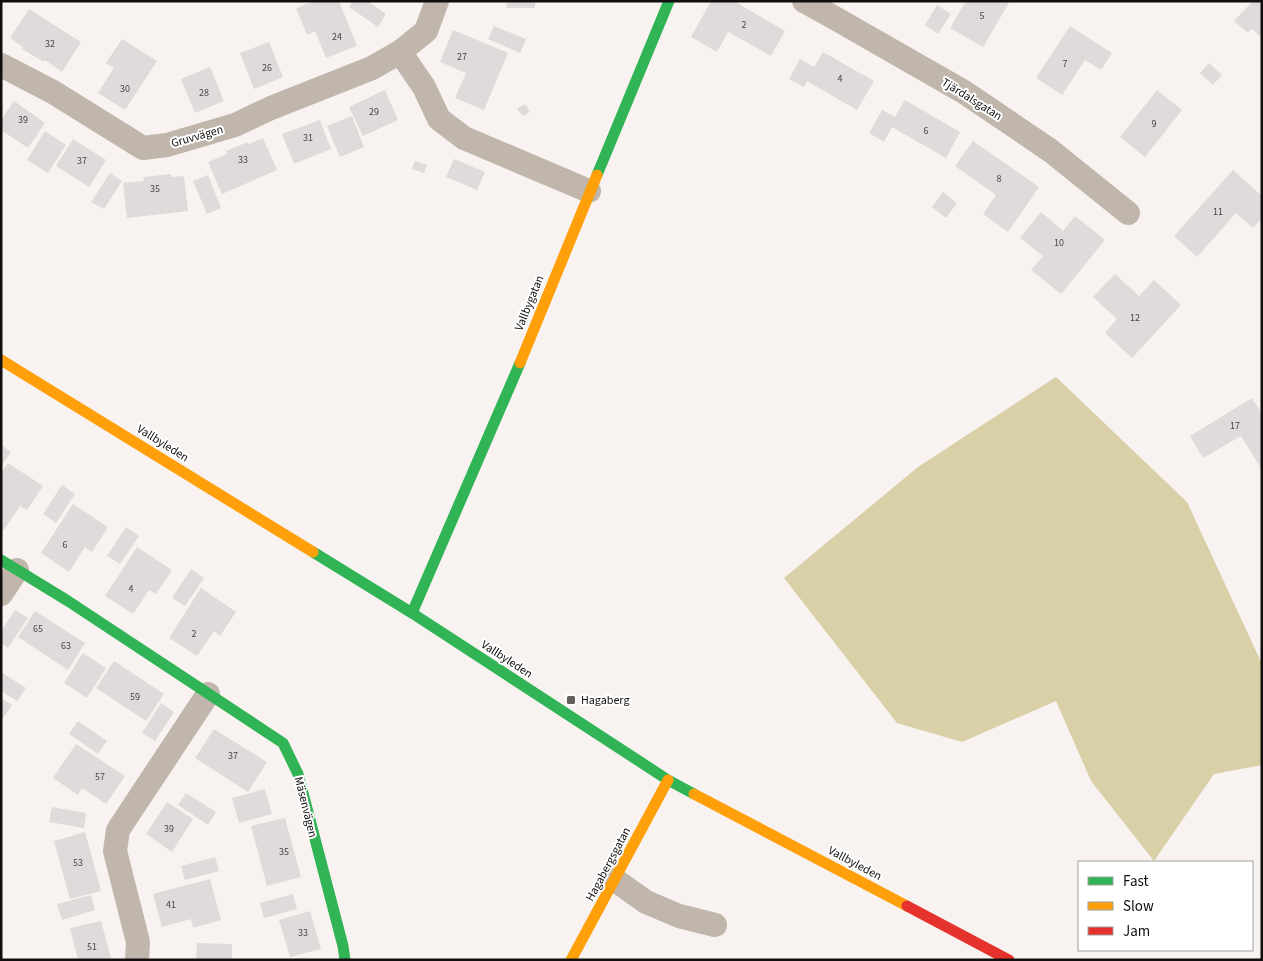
<svg xmlns="http://www.w3.org/2000/svg" width="1263" height="961" font-family="'Source Sans 3',sans-serif">
<style>
.forest{fill:#d9d0a8}
.building{fill:#e0dbdb}
.lines{fill:none;stroke-linecap:round;stroke-linejoin:round}
.street{stroke:#c1b6ab;stroke-width:24}
.fast{stroke:#30b455;stroke-width:11}
.slow{stroke:#ff9f0a;stroke-width:11}
.jam{stroke:#e5322d;stroke-width:11}
.poi-dot{fill:#625e5c;stroke:#fff;stroke-width:2}
.labels{text-anchor:middle;stroke-width:4;stroke-linejoin:round;paint-order:stroke}
.number-label{font-size:10px;fill:#484443}
.street-label{font-size:12px;fill:#120e0d;stroke:#fff}
.poi-label{font-size:12px;fill:#120e0d;stroke:#fff;text-anchor:start}
</style>
<rect width="100%" height="100%" fill="#f8f2f0"/>
<path class="forest" d="M1056,377L1187,502L1262,664V765L1214,774L1154,861L1091,781L1056,701L962,742L897,723L784,578L918,467Z"/>
<g class="building">
<path d="M314,1H339L357,46L326,58L315,31L307,35L296,8Z"/>
<path d="M353,1H368L386,14L378,27L349,7Z"/>
<path d="M507,1H535V8H506Z"/>
<path d="M711,1H734L785,31L771,56L728,32L717,52L691,37Z"/>
<path d="M966,1H1010L983,47L950,28Z"/>
<path d="M1253,1L1262,3V38L1252,29L1248,33L1234,21Z"/>
<path d="M937,5L951,14L938,34L925,25Z"/>
<path d="M29,9L81,42L62,72L45,60L44,62L22,49L23,47L10,38Z"/>
<path d="M494,26L526,39L520,53L488,39Z"/>
<path d="M1070,26L1112,53L1101,70L1085,60L1062,95L1036,78Z"/>
<path d="M453,30L508,53L484,110L455,98L466,73L440,62Z"/>
<path d="M122,39L157,61L125,110L98,93L114,68L106,63Z"/>
<path d="M269,42L283,77L254,89L240,53Z"/>
<path d="M823,52L874,81L857,110L807,81L804,87L789,79L800,59L814,67Z"/>
<path d="M1209,63L1222,75L1213,85L1200,73Z"/>
<path d="M210,67L224,101L195,113L181,79Z"/>
<path d="M385,90L398,120L363,136L349,107Z"/>
<path d="M1157,90L1182,110L1145,157L1120,137Z"/>
<path d="M905,100L960,132L946,158L892,127L884,142L869,133L882,110L895,117Z"/>
<path d="M14,101L45,123L28,148L1,130V120Z"/>
<path d="M525,104L530,112L523,116L517,109Z"/>
<path d="M352,116L364,147L340,157L327,126Z"/>
<path d="M320,120L331,149L294,164L282,134Z"/>
<path d="M45,131L66,145L48,173L27,160Z"/>
<path d="M263,138L277,170L222,194L208,162L227,154L226,151L248,142L249,144Z"/>
<path d="M73,139L106,160L89,187L56,166Z"/>
<path d="M973,141L1039,187L1008,232L983,214L996,195L955,166Z"/>
<path d="M454,159L485,172L477,190L446,177Z"/>
<path d="M415,161L427,165L424,173L412,169Z"/>
<path d="M1233,170L1262,196V218L1253,228L1236,213L1197,257L1174,236Z"/>
<path d="M110,173L122,181L104,209L91,202Z"/>
<path d="M171,174V177L184,176L188,211L127,218L123,183L144,181L143,177Z"/>
<path d="M208,175L221,208L207,214L193,181Z"/>
<path d="M943,192L957,203L946,218L932,207Z"/>
<path d="M1041,212L1063,231L1075,216L1105,240L1061,294L1031,270L1043,256L1020,238Z"/>
<path d="M1115,274L1139,296L1154,280L1181,305L1132,358L1105,333L1117,319L1093,297Z"/>
<path d="M1252,398L1262,414V470L1241,436L1203,458L1190,436Z"/>
<path d="M1,445L11,452L1,466Z"/>
<path d="M8,463L43,486L27,510L20,506L4,530L1,529V473Z"/>
<path d="M62,485L75,494L56,523L43,514Z"/>
<path d="M73,504L108,527L92,552L85,547L69,572L41,553Z"/>
<path d="M126,527L139,536L120,564L107,556Z"/>
<path d="M137,547L172,570L156,594L149,590L133,614L105,596Z"/>
<path d="M191,569L204,578L185,606L172,598Z"/>
<path d="M201,588L236,612L220,636L214,631L197,656L169,638Z"/>
<path d="M15,610L28,618L8,648L1,643V631Z"/>
<path d="M35,611L85,643L68,670L18,637Z"/>
<path d="M83,653L106,668L87,698L64,683Z"/>
<path d="M114,661L164,694L146,721L96,688Z"/>
<path d="M1,672L26,688L17,701L1,691Z"/>
<path d="M1,698L12,705L1,721Z"/>
<path d="M161,703L174,712L155,741L142,733Z"/>
<path d="M78,721L107,741L98,754L69,734Z"/>
<path d="M214,729L267,762L248,792L195,758Z"/>
<path d="M76,744L125,776L106,804L82,788L78,795L53,778Z"/>
<path d="M265,789L272,814L239,823L232,798Z"/>
<path d="M186,793L216,812L208,825L178,805Z"/>
<path d="M167,802L193,819L172,852L146,834Z"/>
<path d="M52,807L86,813L84,828L49,822Z"/>
<path d="M285,818L301,877L267,886L251,826Z"/>
<path d="M85,832L101,891L70,899L54,841Z"/>
<path d="M215,857L219,871L185,880L181,866Z"/>
<path d="M210,879L221,920L193,928L191,919L162,927L153,894Z"/>
<path d="M293,894L297,909L264,918L260,903Z"/>
<path d="M91,895L95,910L62,920L57,904Z"/>
<path d="M310,911L321,949L290,957L279,920Z"/>
<path d="M101,921L111,958L105,960H78L70,928Z"/>
<path d="M197,943L232,944V960L196,959Z"/>
</g>
<g class="lines">
<g class="street">
<path d="M804,1L833,17L964,92L1051,151L1128,213"/>
<path d="M400,52L424,87L439,119L464,138L589,191"/>
<path d="M1,65L53,92L143,148L167,145L235,125L271,108L372,68L400,52L426,31L437,1"/>
<path d="M1,594L17,570"/>
<path d="M615,880L646,902L679,916L715,925"/>
<path d="M137,960L138,942L115,851L118,830L208,694"/>
</g>
<g class="fast">
<path d="M597,175L669,1"/>
<path d="M313,552L412,613L668,780L694,794"/>
<path d="M1,560L68,601L283,743L298,774L343,946L345,960"/>
<path d="M412,613L520,363"/>
</g>
<g class="slow">
<path d="M1,360L313,552"/>
<path d="M520,363L597,175"/>
<path d="M694,794L907,906"/>
<path d="M571,960L668,780"/>
</g>
<path class="jam" d="M907,906L1009,960"/>
</g>
<rect class="poi-dot" x="566" y="695" width="10" height="10" rx="2.5"/>
<g class="labels">
<g class="number-label">
<text x="982" y="19">5</text>
<text x="744" y="28">2</text>
<text x="337" y="40">24</text>
<text x="50" y="47">32</text>
<text x="462" y="60">27</text>
<text x="1065" y="67">7</text>
<text x="267" y="71">26</text>
<text x="840" y="82">4</text>
<text x="125" y="92">30</text>
<text x="204" y="96">28</text>
<text x="374" y="115">29</text>
<text x="23" y="123">39</text>
<text x="1154" y="127">9</text>
<text x="926" y="134">6</text>
<text x="308" y="141">31</text>
<text x="243" y="163">33</text>
<text x="82" y="164">37</text>
<text x="999" y="182">8</text>
<text x="155" y="192">35</text>
<text x="1218" y="215">11</text>
<text x="1059" y="246">10</text>
<text x="1135" y="321">12</text>
<text x="1235" y="429">17</text>
<text x="65" y="548">6</text>
<text x="131" y="592">4</text>
<text x="38" y="632">65</text>
<text x="194" y="637">2</text>
<text x="66" y="649">63</text>
<text x="135" y="700">59</text>
<text x="233" y="759">37</text>
<text x="100" y="780">57</text>
<text x="169" y="832">39</text>
<text x="284" y="855">35</text>
<text x="78" y="866">53</text>
<text x="171" y="908">41</text>
<text x="303" y="936">33</text>
<text x="92" y="950">51</text>
</g>
<g class="street-label">
<text transform="translate(972 99) rotate(32)" y="4">Tjärdalsgatan</text>
<text transform="translate(197 136) rotate(-16)" y="4">Gruvvägen</text>
<text transform="translate(529 303) rotate(-68)" y="4">Vallbygatan</text>
<text transform="translate(163 443) rotate(32)" y="4">Vallbyleden</text>
<text transform="translate(507 659) rotate(33)" y="4">Vallbyleden</text>
<text transform="translate(306 807) rotate(76)" y="4">Mäsenvägen</text>
<text transform="translate(855 863) rotate(28)" y="4">Vallbyleden</text>
<text transform="translate(608 864) rotate(-62)" y="4">Hagabergsgatan</text>
</g>
<g class="poi-label">
<text x="581" y="704">Hagaberg</text>
</g>
</g>
<rect width="1263" height="961" fill="none" stroke="#120e0d" stroke-width="5"/>
<rect x="1078" y="861" width="175" height="90" fill="#ffffff" stroke="#a09f9e"/>
<rect x="1088" y="877" width="25" height="8" fill="#30b455" stroke="#a09f9e"/>
<text x="1123" y="886" font-size="15" fill="#120e0d">Fast</text>
<rect x="1088" y="902" width="25" height="8" fill="#ff9f0a" stroke="#a09f9e"/>
<text x="1123" y="911" font-size="15" fill="#120e0d">Slow</text>
<rect x="1088" y="927" width="25" height="8" fill="#e5322d" stroke="#a09f9e"/>
<text x="1123" y="936" font-size="15" fill="#120e0d">Jam</text>
</svg>
